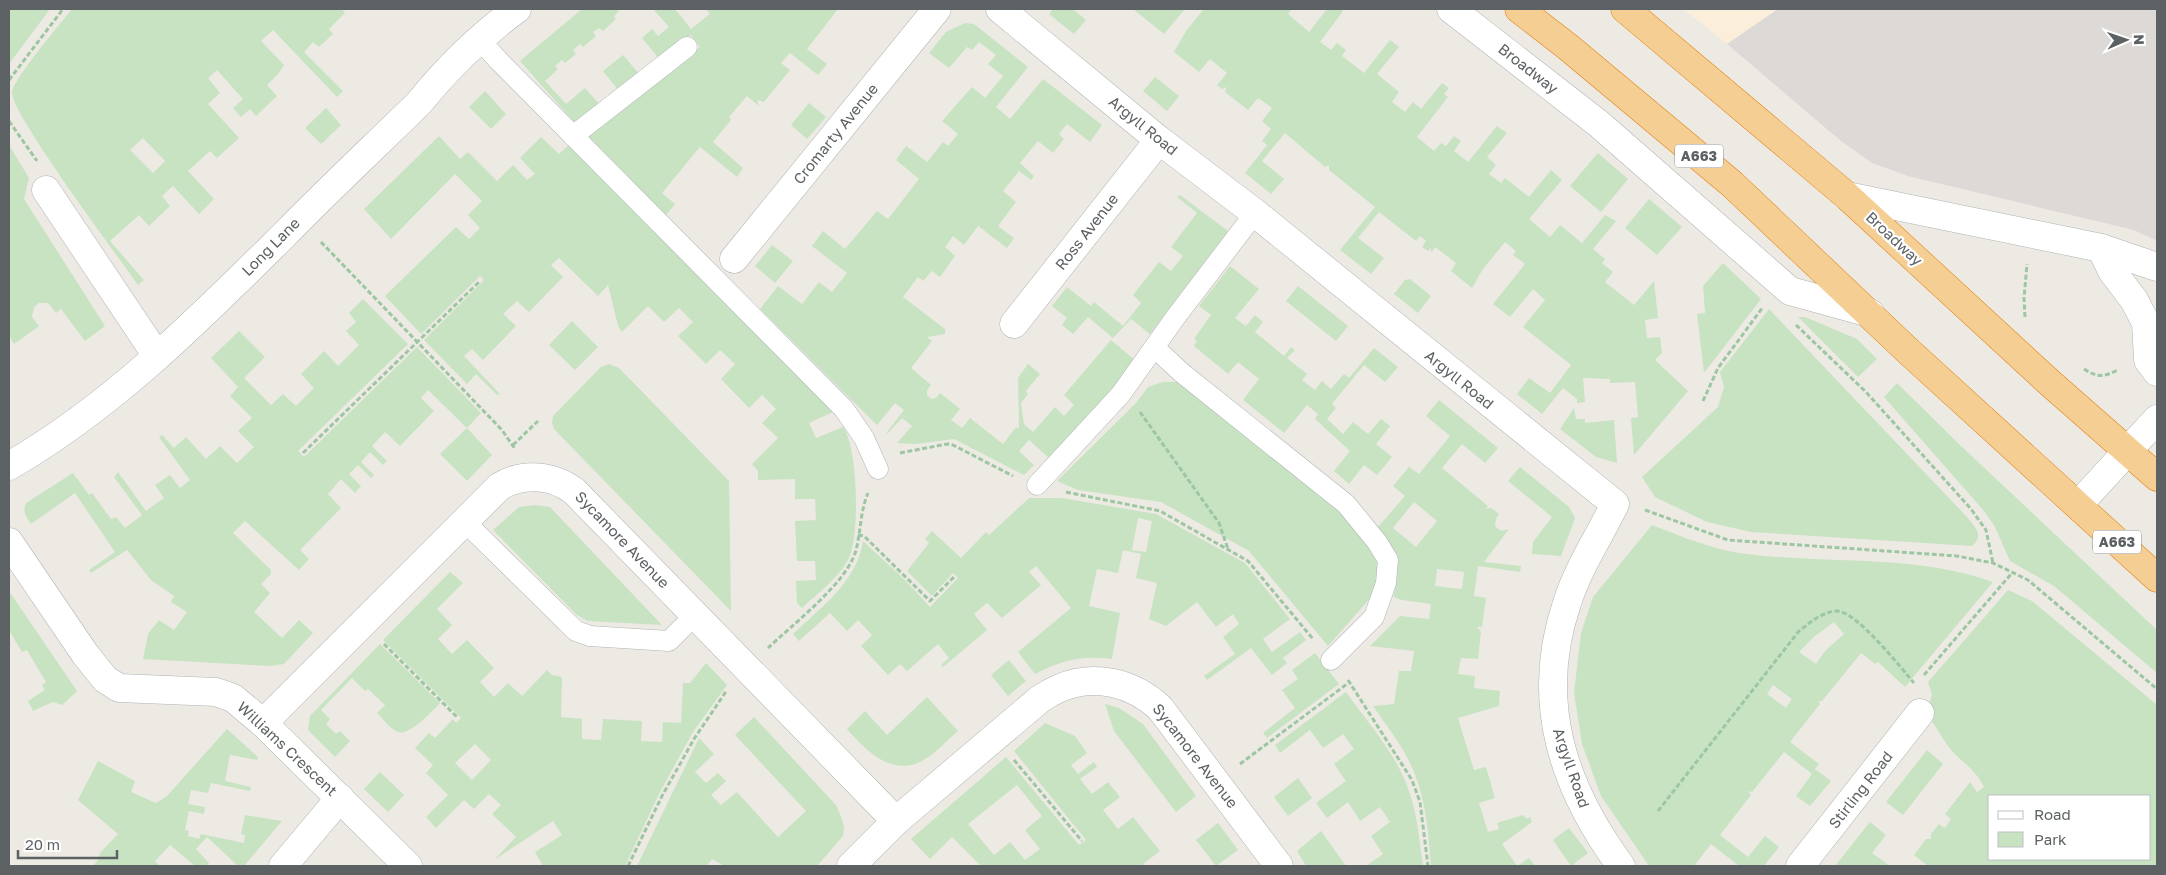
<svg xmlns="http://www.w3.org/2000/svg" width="2166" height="875" font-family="'Golos Text',sans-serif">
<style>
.commercial{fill:#fbefdb}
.industrial{fill:#dcd9d6}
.green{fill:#c7e3c2;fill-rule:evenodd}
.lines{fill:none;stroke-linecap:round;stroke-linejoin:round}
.lane-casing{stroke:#afb3b6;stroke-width:21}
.street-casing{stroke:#afb3b6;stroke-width:29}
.secondary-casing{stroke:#afb2b6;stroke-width:29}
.highway-casing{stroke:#e18110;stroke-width:29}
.path{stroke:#9dc6a2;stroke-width:3;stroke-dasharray:5 2.5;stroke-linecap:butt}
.lane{stroke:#fff;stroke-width:20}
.street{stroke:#fff;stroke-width:28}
.secondary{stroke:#fff;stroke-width:28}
.highway{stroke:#f5ce93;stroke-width:28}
.labels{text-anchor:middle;stroke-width:4.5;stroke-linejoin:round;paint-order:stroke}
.shield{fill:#fff;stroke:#8d9092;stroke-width:1}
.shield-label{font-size:14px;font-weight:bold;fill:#5c6164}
.street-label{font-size:15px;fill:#5c6164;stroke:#fff}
</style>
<rect width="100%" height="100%" fill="#edeae4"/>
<path class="commercial" d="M1683,9H1778L1727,44Z"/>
<path class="industrial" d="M1778,9H2157V241L2134,230L1908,176L1872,163L1841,141L1727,44Z"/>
<g class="green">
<path d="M9,9H50L9,64Z"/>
<path d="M72,9H342L345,13L329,29L333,34L319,47L313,42L304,52L343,91L337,97L273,30L261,41L284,65L278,74L267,85L277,96L256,116L250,109L241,117L233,108L243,99L217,70L208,78L220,93L208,104L239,138L217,158L210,151L188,171L214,199L199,214L173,186L162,196L170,206L149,226L139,215L110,241L144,280L138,285C120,259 9,111 12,92C15,77 60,24 72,9ZM143,138L165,161L153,173L130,150Z"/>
<path d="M582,9H617L619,11L614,16L616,19L603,31L599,28L593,32L596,36L583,47L580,44L573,50L576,54L565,63L562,60L555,66L558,69L545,81L566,104L585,88L601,106L576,124L520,61Z"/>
<path d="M653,9H675L691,29L710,14L706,9H838L807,49L827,64L818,75L790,53L781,63L790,70L764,102L757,100L759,106L747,96L729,117L731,120L713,142L743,168L737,177L700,147L662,193L675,204L666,215L587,135L700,47L691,35L660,60L642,38L652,29L658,36L669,27Z"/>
<path d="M1053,9H1073L1086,20L1074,34L1049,14Z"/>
<path d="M1133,9H1185L1164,34Z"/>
<path d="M1202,9H1292L1288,14L1309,32L1327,9H1339L1343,11L1320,42L1331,50L1337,43L1346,50L1342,56L1364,73L1390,40L1399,47L1377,74L1399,92L1392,102L1405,112L1413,102L1421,109L1442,83L1449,88L1444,94L1448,97L1417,137L1434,151L1441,143L1446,146L1454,136L1461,141L1454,151L1468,162L1497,126L1507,133L1487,157L1496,165L1489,174L1501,183L1505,178L1529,197L1551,170L1562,180L1529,219L1550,237L1560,225L1582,243L1605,215L1616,221L1593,249L1605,259L1602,263L1613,272L1605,282L1634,305L1654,281L1658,318L1645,320L1647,338L1660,337L1662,353L1655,360L1688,391L1634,455L1631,418L1638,417L1635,382L1610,383V379L1583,378L1585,402L1577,403V399L1563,388L1542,414L1517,394L1529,378L1550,393L1571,365L1523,327L1545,300L1533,289L1510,317L1493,304L1525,264L1513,255L1516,251L1505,242L1483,269L1472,288L1451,271L1456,263L1435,247L1431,253V248L1428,251L1422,247L1426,241L1420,236L1416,241L1379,212L1358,238L1384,258L1371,274L1340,250L1375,207L1329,170V165L1325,167L1285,133L1262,161L1284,179L1271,194L1245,173L1267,145L1262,141L1271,129L1262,121L1272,108L1258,98L1248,110L1225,92L1227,87L1222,89L1217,85L1227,73L1210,59L1199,72L1174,52L1186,31L1203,10Z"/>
<path d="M965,23L974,24L1028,67L996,107L1010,119L1043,79L1102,125L1090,142L1067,124L1059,134L1064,139L1053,153L1038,141L1020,163L1034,176L1031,180L1019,171L1003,191L1016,202L998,226L1014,238L1007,248L978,226L964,245L953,236L945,247L955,256L940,277L932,271L923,281L918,277L903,297L945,329V334L927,337L932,341L911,368L931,385L927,390V395L931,399L936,398L940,393L960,409L951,420L962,428L970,418L1003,444L1016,427L1019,429L1018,378L1028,364L1040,374L1026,391L1028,394L1021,403L1024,424L1033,432L1055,407L1064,416L1074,405L1064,395L1111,340L1136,361L1050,459L1029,440L1019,451L1034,465L1024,475L954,439L916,444L897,443L912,426L902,418L887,434V432L904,410L895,403L877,425L760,309L778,286L802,304L819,282L832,292L847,273L812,246L823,231L845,249L877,211L888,219L919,179L896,160L906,146L927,162L943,142L948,146L958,134L942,121L972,87L985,98L1003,76L988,64L996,55L979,42L972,50L967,47L949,68L929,53L946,32Z"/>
<path d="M623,55L640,75L619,91L603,71Z"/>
<path d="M1155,77L1179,96L1167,111L1143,91Z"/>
<path d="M485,91L506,114L491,129L469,107Z"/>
<path d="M809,103L826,117L807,139L791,125Z"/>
<path d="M326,108L341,125L321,144L305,128Z"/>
<path d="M439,136L460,159L468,152L497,181L513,165L527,180L535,174L520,158L541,137L559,154L569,145L833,412L809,423L816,438L843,427C858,447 860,535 849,558C840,577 817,594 802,608L797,603L796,581L816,580L815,561H797L795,521L816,520L815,499H795V479L758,480V471L752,464L778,438L762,423L776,409L762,395L749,408L721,379L735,364L720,350L706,364L678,336L693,322L679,308L664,322L648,306L622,332L618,326L608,285L598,296L559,258L551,265L563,277L529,312L517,301L503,314L516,326L483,360L472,349L464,356L500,394L497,395L476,374L467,384L424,340L484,280L480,276L421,334L385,296L456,227L469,239L480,228L468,215L482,201L455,174L391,239L364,209Z"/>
<path d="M9,145L29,178L24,199L105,326L85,341L61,309L56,313L48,303H39L34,307L32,317L39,326L14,344L9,335Z"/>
<path d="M1598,153L1628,179L1601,212L1570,186Z"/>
<path d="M1180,195L1228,231L1150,334L1131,319L1113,338L1088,317L1073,334L1062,325L1067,318L1052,306L1067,287L1091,306L1094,302L1123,326L1141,303L1133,295L1159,262L1171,271L1183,256L1171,247L1197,213L1177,197Z"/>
<path d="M1649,199L1682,227L1657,255L1625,228Z"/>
<path d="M772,245L793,261L775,283L755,266Z"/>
<path d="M1723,263L1761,299L1704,373L1697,314L1705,313L1703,286Z"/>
<path d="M1230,266L1259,289L1235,318L1246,326L1255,315L1263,322L1255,332L1284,356L1291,347L1295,350L1287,358L1307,374L1302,380L1315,390L1322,381L1331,389L1344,374L1349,378L1374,348L1398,367L1385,382L1364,365L1332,404L1336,408L1327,419L1343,434L1353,422L1368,434L1381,419L1390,426L1376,444L1392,457L1377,475L1364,465L1349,484L1334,471L1350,451L1315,419L1318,414L1307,405L1284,433L1243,400L1259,379L1238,362L1228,374L1194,346L1197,341L1194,339L1211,315L1199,306Z"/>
<path d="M1410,279L1431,296L1418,313L1394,294L1405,280Z"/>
<path d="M1298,286L1348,326L1336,341L1286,301Z"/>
<path d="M363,299L408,344L298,451L304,457L417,347L481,413L467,428L492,455L467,481L440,454L467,428L428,390L421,398L434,411L400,446L385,432L372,446L387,461L383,465L370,452L361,462L374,475L371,478L358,465L349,474L361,486L355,493L341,479L328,494L341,508L300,550L309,559L299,570L245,521L233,533L271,570V574L261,584L270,593L254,612L282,638L299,620L313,633L284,664L271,666L143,659L148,634L159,620L174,630L187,612L171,602L174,596L151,580L127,550L91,573L89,570L115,552L75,493L31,524C26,516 22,512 26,503L73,473L89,495L92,493L111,519L116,517L125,528L142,515L114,477L118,472L146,511L164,498L155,485L170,475L180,488L190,480L159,437L162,435L174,448L186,437L206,459L220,446L237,463L254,447L238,431L252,418L230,396L238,387L211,358L239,331L265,357L244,378L271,405L283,394L296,406L314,388L301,374L324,351L338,366L359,345L346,331L356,322L349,313Z"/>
<path d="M1769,309L1967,517C1975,527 1985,536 1972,546L1751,532L1707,522L1655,497L1642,477L1718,407L1724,387L1720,372Z"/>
<path d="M1798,317H1805L1857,339L1877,359L1858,377Z"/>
<path d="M572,321L598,347L575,370L549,345Z"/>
<path d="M609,364L619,368L729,481L731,611L554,429L552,423L553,416L601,367Z"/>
<path d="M1163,382H1179L1336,509L1371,547L1377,560L1379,580L1374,594L1328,646L1249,551L1161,502L1078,490L1057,481L1136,403L1148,387Z"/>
<path d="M1897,383L1961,446L2157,630V673L2054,586L2010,561L1995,527L1984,511L1884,397Z"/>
<path d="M1439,400L1498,448L1485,463L1462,444L1442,468L1488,506L1486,509L1491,508L1499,514L1496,519L1495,526L1501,531L1509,529L1484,562L1521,566L1520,572L1478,566L1474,596L1486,598L1482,627H1477L1481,632L1478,659L1461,658L1458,674L1475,676L1474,688L1500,691L1499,706L1458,718L1474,770L1486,767L1495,798L1479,803L1488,832L1499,829L1497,823L1523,815L1527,819L1530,817L1532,822L1502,844L1517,866L1529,858L1535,866H1431C1428,830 1426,795 1409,761C1400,742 1385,724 1373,706L1394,704L1399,671H1411L1414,651L1370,646L1400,616L1429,619L1431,604L1402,600L1394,597C1397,567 1392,552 1378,527L1405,496L1393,486L1409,467L1419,474L1450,436L1426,416ZM1414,502L1437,521L1416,547L1393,528ZM1437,569L1464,572L1462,589L1435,586Z"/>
<path d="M1574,408L1576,419H1585V423L1614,420L1617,463L1596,457L1560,429Z"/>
<path d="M1520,467L1569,507L1575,518L1561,556L1532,554L1533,542L1552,517L1508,481Z"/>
<path d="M1029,498H1062L1156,514L1245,563L1290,619L1263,639L1272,652L1300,632L1306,640L1283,658L1287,663L1272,675L1251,648L1207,680L1204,676L1235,654L1223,637L1239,624L1233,614L1216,627L1197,602L1166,626L1149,619L1157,583L1136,578L1141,554L1123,550L1118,573L1097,569L1089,606L1120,613L1112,659C1083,655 1061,660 1035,674L1018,652L1071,608L1036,566L1029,572L1041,585L1002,618L987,603L974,614L987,630L943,667L941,665L949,658L938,644L907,671L900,664L888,675L861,646L872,635L858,620L847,631L830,613L799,641L793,634C821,607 857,582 863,541L905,580L930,607L958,578L953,573L932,596L907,571L929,543L925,539L932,531L961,558L986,532L989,535ZM1138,518L1152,521L1146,552L1132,550Z"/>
<path d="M535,505L550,507L662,625L588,621L577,615L493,530L519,507Z"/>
<path d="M1652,525C1681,536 1708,548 1739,553C1823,565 1912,553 1993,582L1905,687L1878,662L1875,664L1861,653L1822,701H1819L1820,704L1790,742L1819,764L1815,769L1831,781L1810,806L1796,796L1812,774L1784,752L1752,792L1748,791L1751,795L1720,835L1748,857L1765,836L1779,847L1764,866H1739L1711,844L1694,866H1649L1601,796L1582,744L1574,693L1581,633L1593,597ZM1834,622L1844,634L1825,651L1816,664L1799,652L1815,636ZM1773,685L1792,699L1786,708L1767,694Z"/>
<path d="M450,572L463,583L437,609L452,625L438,639L452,654L467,640L494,668L480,682L494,697L508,683L522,696L547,670L552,675L562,677L561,717L582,719V739L601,740L603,719L642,721L641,741L662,742L663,722L681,723L683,683H690L706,663L727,685L693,732L659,794L625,866H543L535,852L562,835L553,821L494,860L516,837L492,814L501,805L489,794L474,809L464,800L436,828L426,817L448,795L426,773L433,765L415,748L429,733L435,738L453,719L456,723L461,718L383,640ZM475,744L491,760L472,780L455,763Z"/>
<path d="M2008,590L2032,601L2157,705V866H1928L1914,855L1926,839H1931V834L1939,824L1945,828L1951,819L1945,814L1970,782L1977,792L1984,787C1975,769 1965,765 1952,751C1942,739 1937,727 1927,715L1932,694L1928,682ZM1990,796H2150V859H1990Z"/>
<path d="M11,594L77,691L62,705L53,702L33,711L28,701L45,690L42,685L46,682L27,650L22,652L9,630V596Z"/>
<path d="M380,644L440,703C432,711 410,736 398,732C390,729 383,719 377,713L385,705L368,689L365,691L352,678L321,710L330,719L326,724L336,734L340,731L350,741L335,757L308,730L310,716Z"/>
<path d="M1315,653L1339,684L1267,738L1263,733L1295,708L1282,690L1298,679L1292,670Z"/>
<path d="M1009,660L1026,681L1008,696L991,675Z"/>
<path d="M1346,692C1366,720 1394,752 1406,783C1417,809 1419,838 1423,866H1366L1383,854L1371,836L1390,822L1380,807L1360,821L1348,802L1327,818L1316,803L1346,781L1334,764L1354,749L1343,734L1323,748L1310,730L1280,753L1275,745Z"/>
<path d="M927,697L958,731C945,742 931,759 915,764C886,773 863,747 847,729L865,711L887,735Z"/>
<path d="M1105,704L1119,708L1143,724L1196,796L1176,812L1114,731Z"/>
<path d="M754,717L836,805L842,819L844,828L843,836L817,866H724L712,859L707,866H637L699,738L714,754L695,772L706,783L718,773L726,781L711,795L721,805L737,792L778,837L806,811L735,735Z"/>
<path d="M1045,723L1075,736L1087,753L1071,765L1078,774L1094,762L1097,767L1080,779L1092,794L1108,782L1120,797L1103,810L1118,829L1133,817L1160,851L1143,864L1144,866H979L980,865L952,837L930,859L911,839L1006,757L1079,845L1086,840L1014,751ZM1017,785L1042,816L1025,830L1040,849L1025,860L1010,842L994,855L968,824Z"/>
<path d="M227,729L258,757L257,760L230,755L225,781L251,787L250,791L211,783L208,793L191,790L188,804L205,807L204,814L189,811L185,830L189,831L188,836L199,839L201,834L244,843L245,835L241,834L245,815L282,821L244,866H238L207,837L196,849L209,863L206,866H195L170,845L155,861L160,866H93L98,860L100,853L118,834L78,800L98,761L135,781L131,792L156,803L167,796Z"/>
<path d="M1927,750L1943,764L1903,815L1886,802Z"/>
<path d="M380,772L404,795L388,812L364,789Z"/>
<path d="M1298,778L1312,798L1288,816L1274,797Z"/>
<path d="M1870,822L1886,835L1872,853L1890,866H1835Z"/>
<path d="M1218,823L1238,850L1216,866L1196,840Z"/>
<path d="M1569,828L1588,853L1571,866L1553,840Z"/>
<path d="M1321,831L1346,866H1306L1297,851Z"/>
</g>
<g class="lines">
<defs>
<g id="lane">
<path d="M480,40L498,60L844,409L864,438L878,469"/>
<path d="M573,136L687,47"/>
<path d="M1155,348L1182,373L1346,504L1377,542L1388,560L1386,583L1374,617L1331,660"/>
<path d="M1037,485L1121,394L1175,318L1255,213"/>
<path d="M465,522L576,631L590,636L669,641L695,615"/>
</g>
<g id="street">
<path d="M1000,9L1159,140L1255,213L1615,504C1599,537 1578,568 1567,603C1534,700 1562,786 1621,866"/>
<path d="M1451,9L1599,124L1790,291L1870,313"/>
<path d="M46,190L157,356"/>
<path d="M1847,196L2101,248L2157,267"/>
<path d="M2101,248L2112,271L2134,300L2146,323L2148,360L2157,372"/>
<path d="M734,259L937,9"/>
<path d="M1014,324L1159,140"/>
<path d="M2078,505L2157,419"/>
<path d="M9,542L85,654L105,679L119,688L216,692L233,698L263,723L408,866"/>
<path d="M263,723L499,487C522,472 553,475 574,491L896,821"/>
<path d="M283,866L340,798"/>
<path d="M851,866L896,821L1040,699C1046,695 1053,691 1060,688C1095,673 1133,683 1160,708L1279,866"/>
<path d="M1800,866L1920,713"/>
</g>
<path id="secondary" d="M9,466C113,406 199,319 284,235C328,190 374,147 419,103C448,67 480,36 517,9"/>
<g id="highway">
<path d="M1519,9L1568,47L1732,184L1907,350L2157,578"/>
<path d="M1625,9L1847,196L2050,383L2157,477"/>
</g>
</defs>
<use href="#lane" class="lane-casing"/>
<use href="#street" class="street-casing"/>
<use href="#secondary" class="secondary-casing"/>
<use href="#highway" class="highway-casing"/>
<g class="path">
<path d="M9,80L63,9"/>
<path d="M9,121L37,161"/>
<path d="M321,242L502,430L515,449"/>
<path d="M2025,317L2024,298L2027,264"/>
<path d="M1796,325L1866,392L1971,509L1986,530L1993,563"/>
<path d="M2084,369C2100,379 2104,376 2118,370"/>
<path d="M1703,401L1718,368L1763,307"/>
<path d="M1140,412L1219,523L1228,549"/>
<path d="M513,445L538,421"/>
<path d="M303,453L480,281"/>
<path d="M900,453L947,444L953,445L1013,476"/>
<path d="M1066,492L1160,511L1248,561L1313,639"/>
<path d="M1645,510L1728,540L1957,556L1993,563L2028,580L2157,689"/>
<path d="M858,535L864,536L930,601L954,577"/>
<path d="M384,644L458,718"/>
<path d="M768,648C792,625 848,582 856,550C861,531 860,512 868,493"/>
<path d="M1924,675L2012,573"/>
<path d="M1348,680L1412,780L1420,802L1428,866"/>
<path d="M1014,760L1082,841"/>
<path d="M1240,764L1347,684"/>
<path d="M1658,811L1799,631C1811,622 1820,613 1836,611C1856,610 1900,667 1914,683"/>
<path d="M628,866L662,796L694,739L727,690"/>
</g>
<use href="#lane" class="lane"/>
<use href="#street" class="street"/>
<use href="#secondary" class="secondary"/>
<use href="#highway" class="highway"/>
</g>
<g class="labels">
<g class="shield">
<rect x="1675" y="144.5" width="48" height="23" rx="4"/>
<rect x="2093" y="530.5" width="48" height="23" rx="4"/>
</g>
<g class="shield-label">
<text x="1699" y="161">A663</text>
<text x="2117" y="547">A663</text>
</g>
<g class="street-label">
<text transform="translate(1528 69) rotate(38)" y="5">Broadway</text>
<text transform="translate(1143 126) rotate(39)" y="5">Argyll Road</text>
<text transform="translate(836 134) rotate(-51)" y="5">Cromarty Avenue</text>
<text transform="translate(1087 232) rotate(-52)" y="5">Ross Avenue</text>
<text transform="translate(1894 239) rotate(43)" y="5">Broadway</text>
<text transform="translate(271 247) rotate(-45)" y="5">Long Lane</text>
<text transform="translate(1459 380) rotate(39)" y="5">Argyll Road</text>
<text transform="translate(622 540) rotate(46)" y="5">Sycamore Avenue</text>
<text transform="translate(287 749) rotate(43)" y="5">Williams Crescent</text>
<text transform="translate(1195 756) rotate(52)" y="5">Sycamore Avenue</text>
<text transform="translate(1571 768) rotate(71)" y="5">Argyll Road</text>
<text transform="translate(1861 790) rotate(-52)" y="5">Stirling Road</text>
</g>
</g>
<rect width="2166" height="875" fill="none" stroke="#5c6164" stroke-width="20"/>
<rect x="1988" y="795" width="162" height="65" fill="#ffffff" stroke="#bec0c1"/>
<rect x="1998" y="811" width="25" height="8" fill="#ffffff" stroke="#bec0c1"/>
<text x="2034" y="820" font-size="15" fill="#5c6164">Road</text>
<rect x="1998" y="832" width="25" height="15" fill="#c7e3c2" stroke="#bec0c1"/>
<text x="2034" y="845" font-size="15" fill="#5c6164">Park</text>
<g transform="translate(2126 40) rotate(88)" stroke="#ffffff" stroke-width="4" paint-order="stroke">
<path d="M0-4L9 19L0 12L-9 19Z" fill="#5c6164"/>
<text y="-8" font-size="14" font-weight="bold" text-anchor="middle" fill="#5c6164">N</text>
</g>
<path d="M18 850v8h99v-8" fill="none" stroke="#5c6164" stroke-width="2.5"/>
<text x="25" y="850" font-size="15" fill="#5c6164" stroke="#ffffff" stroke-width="4" paint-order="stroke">20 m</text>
</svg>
